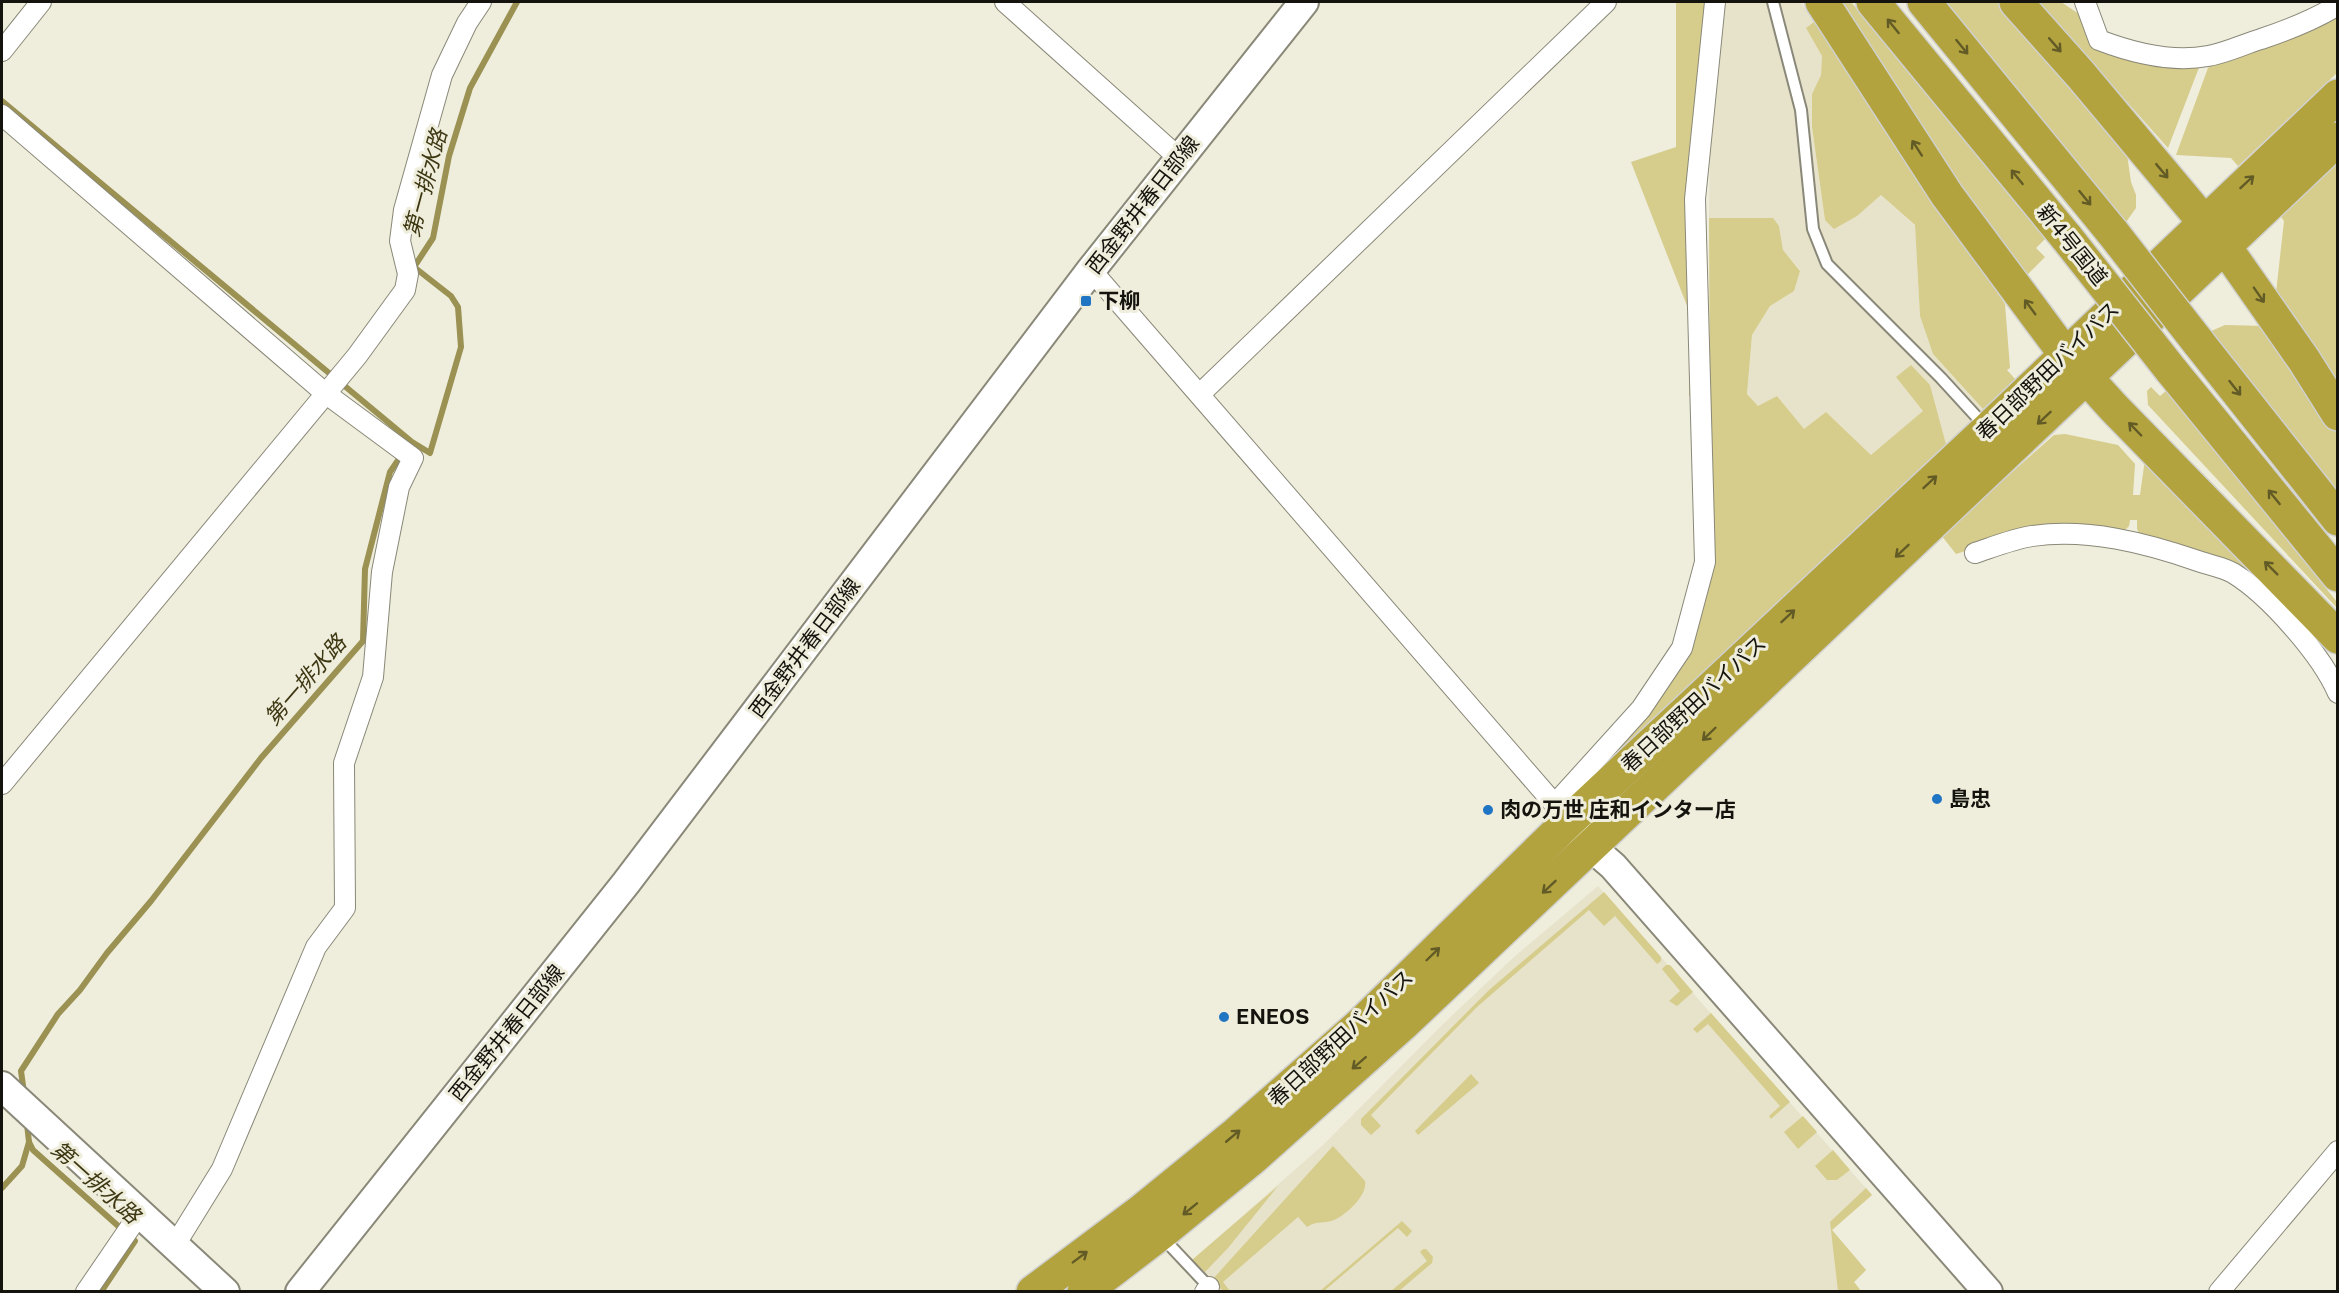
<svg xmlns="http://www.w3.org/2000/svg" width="2339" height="1293" font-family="'Public Sans','Noto Sans JP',sans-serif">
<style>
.built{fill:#e7e3cb}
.green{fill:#d6cc8b}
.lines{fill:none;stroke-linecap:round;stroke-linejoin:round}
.stream{stroke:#9a9152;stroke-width:6}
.lane-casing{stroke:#8a8878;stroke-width:14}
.street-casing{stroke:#8a8878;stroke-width:22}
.secondary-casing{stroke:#8a8878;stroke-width:32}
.highway-casing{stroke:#d0d0cf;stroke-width:36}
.lane{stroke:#fff;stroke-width:10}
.street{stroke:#fff;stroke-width:20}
.secondary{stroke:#fff;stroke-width:28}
.highway{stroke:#b2a33f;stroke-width:33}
.highway-bridge-casing{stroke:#d0d0cf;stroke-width:36;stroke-linecap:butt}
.highway-bridge{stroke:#b2a33f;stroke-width:33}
.oneway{stroke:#635b26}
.poi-dot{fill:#1f75c3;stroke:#efeddc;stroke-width:2}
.labels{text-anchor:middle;stroke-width:6;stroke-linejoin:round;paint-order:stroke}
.street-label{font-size:21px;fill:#14130d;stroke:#efeddc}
.poi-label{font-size:21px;font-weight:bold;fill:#14130d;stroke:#efeddc;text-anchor:start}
.water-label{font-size:22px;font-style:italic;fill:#3d3712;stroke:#efeddc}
</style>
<rect width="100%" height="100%" fill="#efeddc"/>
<g class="built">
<path d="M1719,2H1801L1814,22L1806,28L1822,56L1821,75L1812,94V127L1825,220L1857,216L1881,195L1915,226L1920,316L1933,354L1983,409L1946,444L1930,385L1896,377L1924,411L1871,455L1826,412L1804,430L1777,396L1758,406L1747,394L1752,335L1770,306L1794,290L1800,270L1783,250L1779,226L1709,218L1710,134Z"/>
<path d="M1598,886L1872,1195L1832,1230L1866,1270L1854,1282L1861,1291L1216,1292L1219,1288L1192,1260L1323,1145L1442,1025L1514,957Z"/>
</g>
<g class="green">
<path d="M1676,2H1707L1695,397L1689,396L1691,316L1631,162L1676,147Z"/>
<path d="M1836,2H1851L2047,237L2036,248L2045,257L2025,277L1995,238Z"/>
<path d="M1944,2H1999L2023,24L2127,154L2131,182L2136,195V208L2124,225Z"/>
<path d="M2038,2H2061L2088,20L2096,44L2200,65L2168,148Z"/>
<path d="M2337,11V73L2238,166L2231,158L2176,155L2208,68L2216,61Z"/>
<path d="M1814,22L2005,304L2010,368L2007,370L2015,379L1983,409L1933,354L1920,316L1915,225L1881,195L1857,216L1834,229L1825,220L1812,127V94L1821,75L1822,56L1806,28Z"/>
<path d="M2337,158V381L2276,293L2284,221L2279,214Z"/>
<path d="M1709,218H1773L1779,226L1783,250L1800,271L1794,291L1770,306L1752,335L1747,394L1758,406L1777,396L1804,429L1826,412L1871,455L1923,411L1896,377L1911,365L1930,385L1946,444L1584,786L1651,698L1695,595L1710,424Z"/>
<path d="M2225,325L2265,326L2305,380L2337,431V496L2209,332Z"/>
<path d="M2151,387L2160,396L2167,390L2337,602V608L2148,405L2147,391Z"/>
<path d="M2065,434L2118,445L2135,464L2133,495H2140L2145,459L2251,571L2337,653V656L2269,596L2141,537L2137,529V520H2130L2129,526L2121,534L1988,544L1956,554L1941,535L2054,435Z"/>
<path d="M1604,892L1661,957V961L1657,964L1615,916L1604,926L1589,910L1477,1007L1371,1115L1381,1126L1371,1135L1361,1125V1119L1489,990Z"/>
<path d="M1666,965H1670L1693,992L1677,1006L1669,1001L1680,991L1662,969Z"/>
<path d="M1711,1013L1790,1102L1771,1119L1769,1116L1780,1106L1708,1024L1697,1033L1693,1029Z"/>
<path d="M1471,1074L1479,1083L1418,1135L1415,1131Z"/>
<path d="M1803,1116L1817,1132L1798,1149L1784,1132Z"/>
<path d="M1333,1146L1365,1181C1368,1195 1346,1215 1334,1220C1324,1224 1318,1220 1307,1227L1298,1217L1223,1282L1230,1291H1223L1212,1280Z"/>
<path d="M1833,1150L1850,1170L1837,1180H1827L1815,1166Z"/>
<path d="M1278,1186L1228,1248L1205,1272L1192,1260Z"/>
<path d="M1866,1188L1872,1195L1832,1230L1866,1270L1854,1282L1861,1291H1838L1830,1222Z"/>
<path d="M1402,1221L1412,1231L1407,1237L1398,1228L1324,1291H1320Z"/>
<path d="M1423,1249H1426L1433,1257L1432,1263L1399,1291H1391L1427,1261L1420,1252Z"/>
</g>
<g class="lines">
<g class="stream">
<path d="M2,101L412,442L430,453L461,347L458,307L451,296L414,267L433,238L449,156L470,88L517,2"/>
<path d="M24,1093L21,1071L58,1014L80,990L107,953L151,901L261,758L363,641L365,569L390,472L403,453"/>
<path d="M27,1124L29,1142L33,1150L135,1241L101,1292"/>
<path d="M2,1188L22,1166L29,1142"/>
</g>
<defs>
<g id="lane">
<path d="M1773,2L1801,110L1813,229L1827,264L1941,378L1985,426"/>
<path d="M1162,1237L1211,1289"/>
</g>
<g id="street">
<path d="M1005,2L1179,158"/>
<path d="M2085,2L2099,40C2133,53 2172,63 2208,56C2226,53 2244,44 2261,39C2288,30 2314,20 2338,5"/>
<path d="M2,51L41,2"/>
<path d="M2,115L325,393L413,458L399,487L382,572L373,677L344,763L345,908L316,947L222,1169L175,1245"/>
<path d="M1091,270L1563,814"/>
<path d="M1200,394L1606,2"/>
<path d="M1975,553C1993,547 2013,539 2032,536C2088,528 2146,543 2198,561C2209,565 2223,567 2233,573C2269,595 2321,654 2338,693"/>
<path d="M2,784L357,356L405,290L408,274L400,241L404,210L442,75L467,23L481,2"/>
<path d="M1555,804L1641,709L1682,648L1705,562L1695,199L1715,2"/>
<path d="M86,1292L140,1213"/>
<path d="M1205,1292L1209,1287"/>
<path d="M2219,1292L2338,1151"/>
</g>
<g id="secondary">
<path d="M1576,829L1591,847L1613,866L1988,1292"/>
<path d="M2,1086L225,1292"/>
<path d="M300,1292L626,883L1091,270L1304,2"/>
</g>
<g id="highway">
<path d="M1822,2L1947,195L2065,354L2114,408L2338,637"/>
<path d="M1873,2L2067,238"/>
<path d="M1924,2L2113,233"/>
<path d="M2016,2L2081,75L2225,247L2304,360L2338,414"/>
<path d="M2198,342L2338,519"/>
<path d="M2171,370L2338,575"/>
<path d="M1033,1292L1140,1212L1237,1133L1361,1024L1569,821L1988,429L2338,96"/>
<path d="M1084,1292L1160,1234L1254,1157L1403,1024L2338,139"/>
</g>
</defs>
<use href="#lane" class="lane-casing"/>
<use href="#street" class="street-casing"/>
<use href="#secondary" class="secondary-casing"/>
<use href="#highway" class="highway-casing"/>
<use href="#lane" class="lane"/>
<use href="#street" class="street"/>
<use href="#secondary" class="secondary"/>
<use href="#highway" class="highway"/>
<defs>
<g id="highway-bridge">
<path d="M2113,233L2198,342"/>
<path d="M2067,238L2171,370"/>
</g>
</defs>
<use href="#highway-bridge" class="highway-bridge-casing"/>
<use href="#highway-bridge" class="highway-bridge"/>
</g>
<defs><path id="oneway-shaft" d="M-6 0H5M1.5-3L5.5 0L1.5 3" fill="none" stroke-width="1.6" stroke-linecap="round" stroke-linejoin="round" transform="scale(1.5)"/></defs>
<g class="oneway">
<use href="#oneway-shaft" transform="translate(1893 26) rotate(-129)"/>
<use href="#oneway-shaft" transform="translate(2055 45) rotate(49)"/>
<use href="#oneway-shaft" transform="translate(1962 47) rotate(51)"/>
<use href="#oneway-shaft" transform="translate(1917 148) rotate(-123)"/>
<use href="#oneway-shaft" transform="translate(2162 171) rotate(50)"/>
<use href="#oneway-shaft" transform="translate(2017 177) rotate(-129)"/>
<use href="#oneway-shaft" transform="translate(2247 182) rotate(-43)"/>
<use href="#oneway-shaft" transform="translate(2085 198) rotate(51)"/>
<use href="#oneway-shaft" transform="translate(2259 295) rotate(55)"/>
<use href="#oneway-shaft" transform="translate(2030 307) rotate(-126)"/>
<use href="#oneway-shaft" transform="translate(2235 388) rotate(52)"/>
<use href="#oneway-shaft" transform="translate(2044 418) rotate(137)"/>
<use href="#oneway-shaft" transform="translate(2135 429) rotate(-134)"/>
<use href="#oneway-shaft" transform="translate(1930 482) rotate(-43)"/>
<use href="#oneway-shaft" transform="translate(2274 497) rotate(-129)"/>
<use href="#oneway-shaft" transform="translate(1902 551) rotate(137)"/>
<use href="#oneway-shaft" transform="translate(2271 568) rotate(-135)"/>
<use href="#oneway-shaft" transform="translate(1788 616) rotate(-43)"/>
<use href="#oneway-shaft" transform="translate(1709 734) rotate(136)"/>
<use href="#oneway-shaft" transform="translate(1549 887) rotate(137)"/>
<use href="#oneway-shaft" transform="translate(1433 954) rotate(-44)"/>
<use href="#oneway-shaft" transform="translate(1359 1063) rotate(139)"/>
<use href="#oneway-shaft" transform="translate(1233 1136) rotate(-40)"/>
<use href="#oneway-shaft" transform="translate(1190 1209) rotate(141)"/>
<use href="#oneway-shaft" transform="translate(1080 1257) rotate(-37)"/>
</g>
<g class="poi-dot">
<rect x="1080" y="295" width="12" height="12" rx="3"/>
<circle cx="1937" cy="799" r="6"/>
<circle cx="1488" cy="810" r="6"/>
<circle cx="1224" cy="1017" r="6"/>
</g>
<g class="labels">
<g class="street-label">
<text transform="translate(1143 205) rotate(-52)" y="7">西金野井春日部線</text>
<text transform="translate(2072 245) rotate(51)" y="7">新4号国道</text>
<text transform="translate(2048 371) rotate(-44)" y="7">春日部野田バイパス</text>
<text transform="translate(805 648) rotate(-53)" y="7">西金野井春日部線</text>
<text transform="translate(1694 704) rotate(-43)" y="7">春日部野田バイパス</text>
<text transform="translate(507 1033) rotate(-51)" y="7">西金野井春日部線</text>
<text transform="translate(1341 1038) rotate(-43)" y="7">春日部野田バイパス</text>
</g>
<g class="poi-label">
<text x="1098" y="308">下柳</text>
<text x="1949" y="806">島忠</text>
<text x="1500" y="817">肉の万世 庄和インター店</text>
<text x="1236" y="1024">ENEOS</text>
</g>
<g class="water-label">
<text transform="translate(425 183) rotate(-75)" y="8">第一排水路</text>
<text transform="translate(305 680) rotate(-49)" y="8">第一排水路</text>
<text transform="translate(96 1182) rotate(42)" y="8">第一排水路</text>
</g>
</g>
<rect width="2339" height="1293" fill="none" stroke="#14130d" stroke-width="6"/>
</svg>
